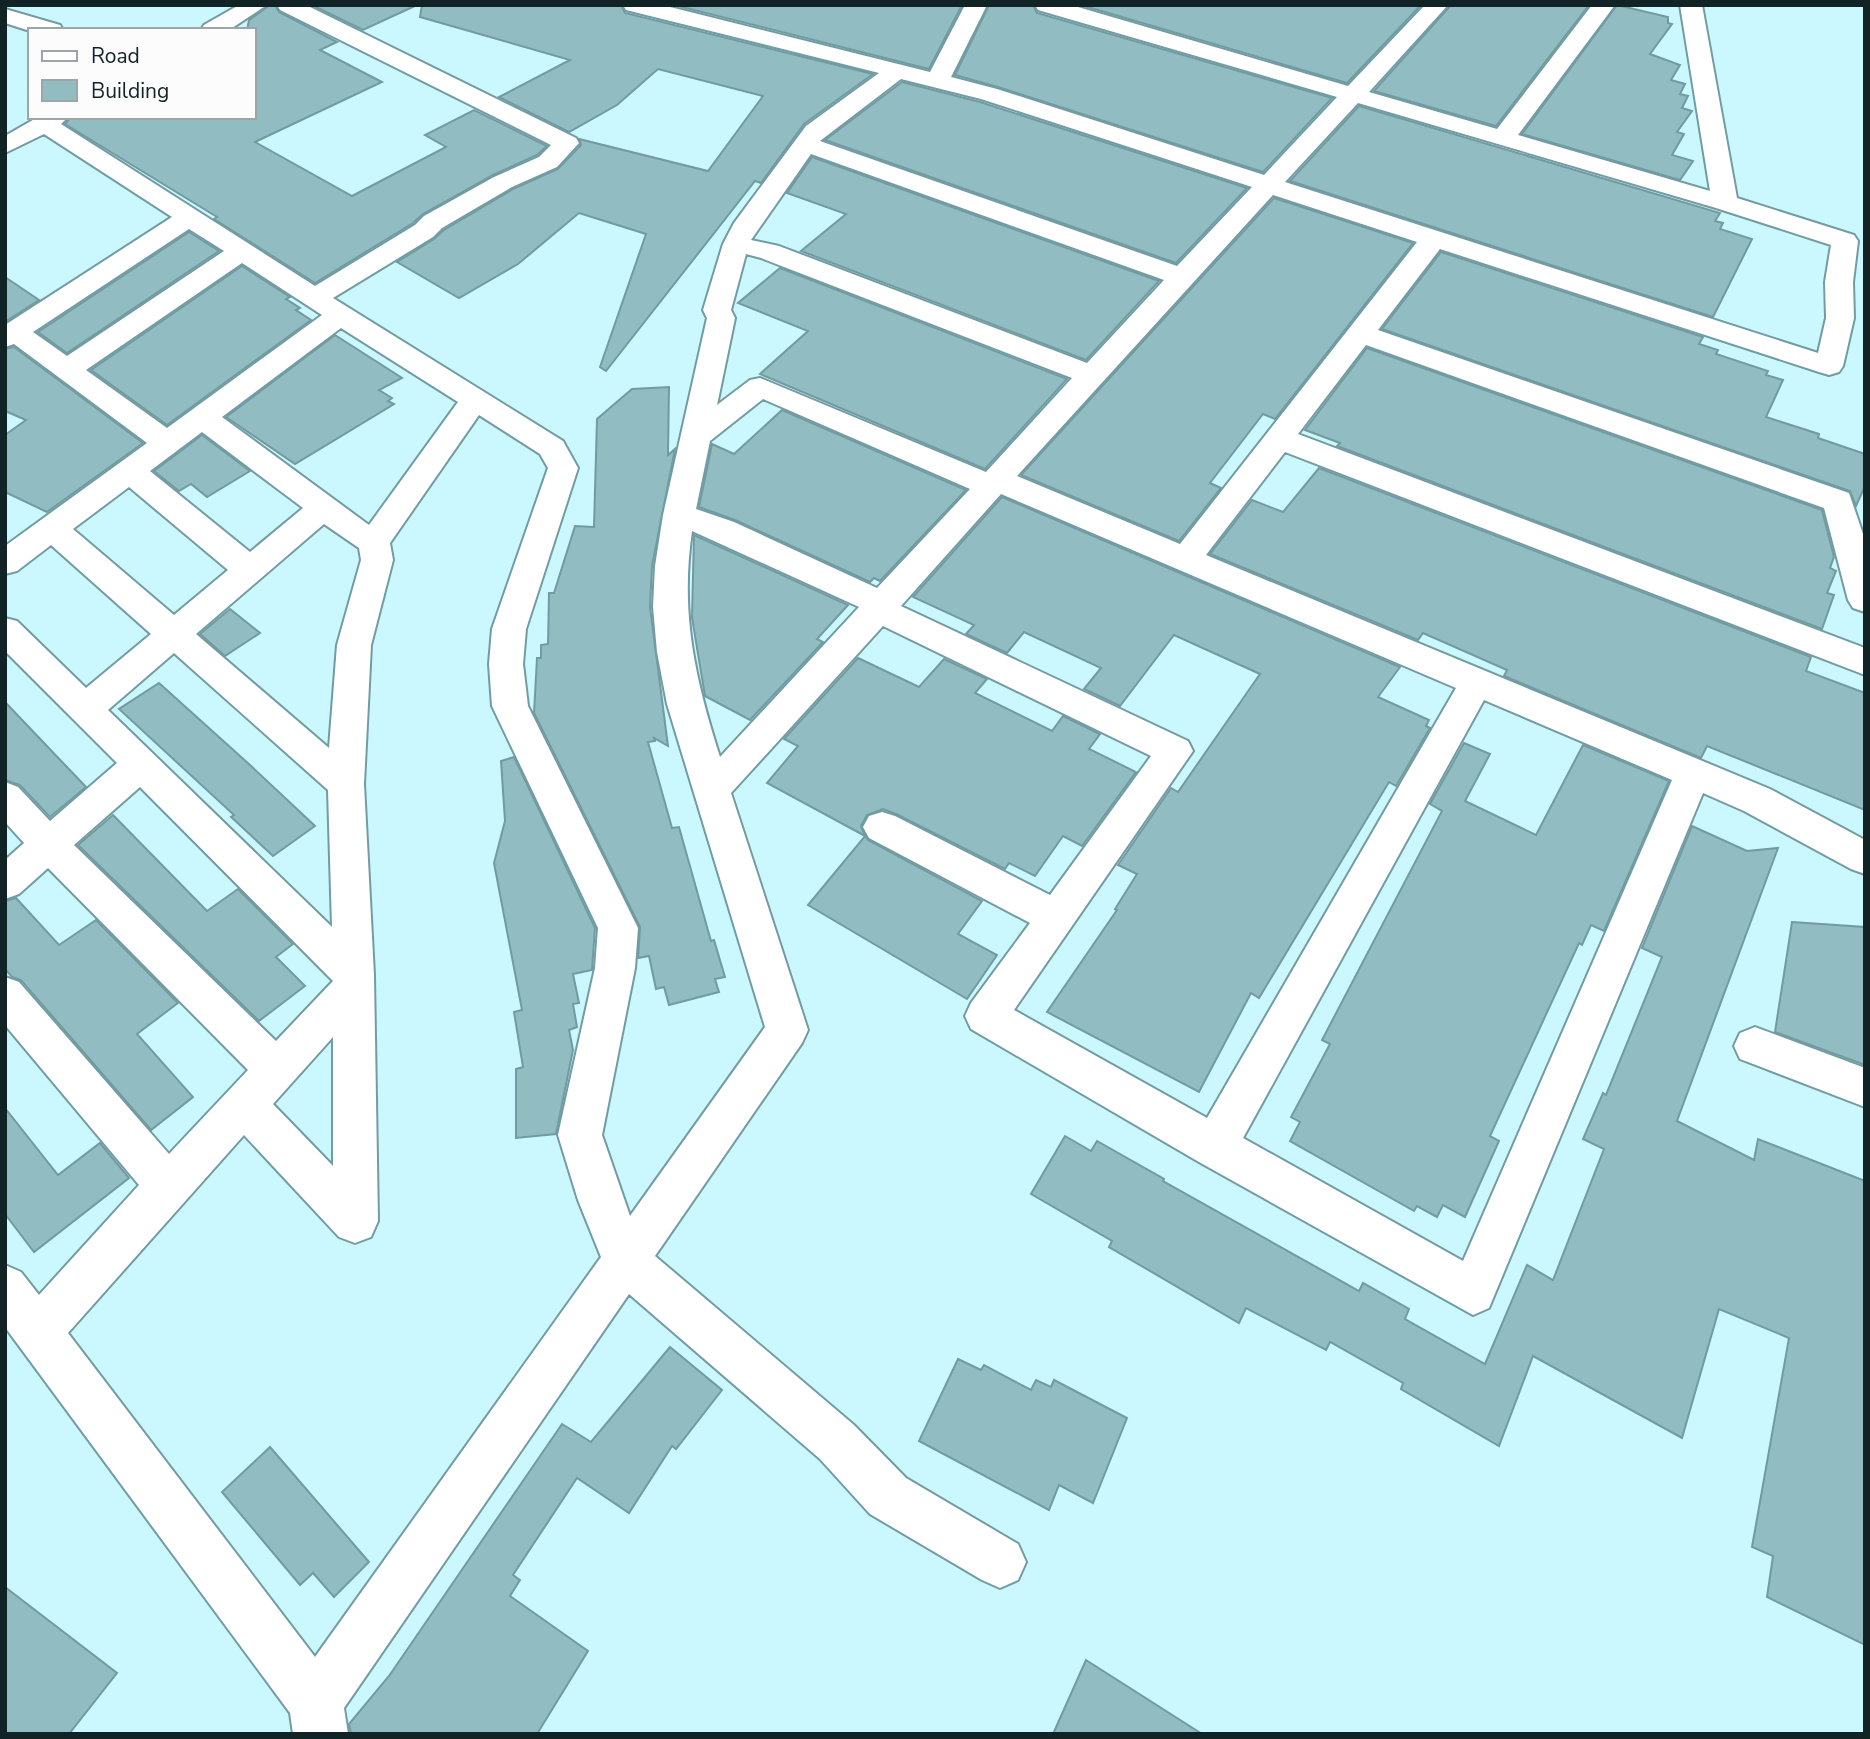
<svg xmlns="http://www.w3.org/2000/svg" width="1870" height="1739" font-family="'Nunito Sans',sans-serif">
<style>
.building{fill:#91bcc2;stroke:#719ba1;stroke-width:2}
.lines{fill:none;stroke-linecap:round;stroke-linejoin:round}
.minor-casing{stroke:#729ca2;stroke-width:4}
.minor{fill:#fff;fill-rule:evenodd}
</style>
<rect width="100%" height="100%" fill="#cbf8ff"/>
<g class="building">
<path d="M270,5H275L279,12L337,42L320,50L382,82L255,142L352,196L446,147L425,135L474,110L547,146L537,155L493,175L423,214L413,223L315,283L214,219L217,217L65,124L71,117H254V30H247L249,20Z"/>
<path d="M312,5H417L363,30Z"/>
<path d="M422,5H621L625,13L873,74L804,124L761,183L755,181L606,371L600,367L646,234L579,213L518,264L459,298L397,262L434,239L444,230L513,189L558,169L581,145L579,139L708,171L763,96L658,69L617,105L569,132L499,97L570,60L420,17Z"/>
<path d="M674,5H962L929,69Z"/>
<path d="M989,5H1033L1037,13L1332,98L1263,172L998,87L955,75Z"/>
<path d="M1081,5H1421L1347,83Z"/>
<path d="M1451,5H1589L1496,126L1374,91Z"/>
<path d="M1617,5L1668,17V23L1672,24L1650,54L1680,65L1671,80L1685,84L1680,94L1688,96L1682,108L1692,111L1677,132L1684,134L1672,155L1693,161L1680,180L1522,134Z"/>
<path d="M902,82L980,102L1247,188L1176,263L825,140Z"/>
<path d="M1359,106L1720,213L1715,221L1723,223L1720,229L1752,239L1713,317L1290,181Z"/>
<path d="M812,157L1159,281L1086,360L801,251L846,214L787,193Z"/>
<path d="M1274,198L1413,243L1275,419L1263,414L1210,483L1221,488L1179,541L1021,475Z"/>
<path d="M189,232L219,251L67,353L38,332Z"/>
<path d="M1441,252L1703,337L1699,344L1718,350L1716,354L1768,371L1766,375L1783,380L1766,417L1819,434L1818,438L1865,454V486L1856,506L1850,491L1382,329Z"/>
<path d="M242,266L290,297L286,299L300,308L296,310L311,320L167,425L91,370Z"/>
<path d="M780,268L1067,379L985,469L760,374L808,331L738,303Z"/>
<path d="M5,277L39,300L5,322Z"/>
<path d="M335,335L402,378L379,390L392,398L388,401L394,404L295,464L226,417Z"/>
<path d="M14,347L143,443L47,512L5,492V435L26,420L5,411V349Z"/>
<path d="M1367,348L1822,510L1834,557L1830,568L1836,571L1827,593L1834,595L1822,629L1337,446L1340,443L1305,430Z"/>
<path d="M669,387L668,455L675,449L652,566L650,607L668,746L654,738L655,741L648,742L672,828L679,827L711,941L714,940L725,977L715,979L719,992L669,1005L664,987L656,989L649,956L638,958L640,927L534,713L537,658H541V645L548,644L549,593H554L575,526L594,527L597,419L632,389Z"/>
<path d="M782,410L966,490L880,581L874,578L870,582L735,520L699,507L712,444L734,454Z"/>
<path d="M202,435L250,471L207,497L191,484L179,491L154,471Z"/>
<path d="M1319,468L1811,657L1806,671L1865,693V810L1707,746L1701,758L1504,676L1507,670L1423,633L1418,640L1210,554L1252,500L1283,512Z"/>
<path d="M1002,497L1400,667L1378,697L1429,720L1426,726L1430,728L1396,786L1389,782L1259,998L1251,993L1199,1092L1047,1012L1117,910L1115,909L1137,874L1118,865L1171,788L1178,792L1260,674L1174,635L1120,706L1084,689L1101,668L1024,632L1007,653L966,634L974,625L913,597Z"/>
<path d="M694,535L848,605L817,639L823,642L750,720L705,696L692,618Z"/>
<path d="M230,609L260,633L225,656L200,634Z"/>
<path d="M858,658L919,687L944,659L987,679L975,693L1052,731L1063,716L1100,734L1089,749L1136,772L1082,846L1063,836L1035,876L1009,863L1005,869L896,814L883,809L867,815L861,826L865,836L767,783L798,746L784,739Z"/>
<path d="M159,683L250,765L315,826L273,856L231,817L234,815L119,709Z"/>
<path d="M5,702L86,787L50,817L20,785L5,780Z"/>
<path d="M1464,743L1490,754L1465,801L1536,835L1583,745L1669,781L1604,931L1591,925L1582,945L1579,943L1490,1136L1499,1141L1465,1217L1443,1205L1437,1217L1417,1206L1414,1211L1290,1141L1300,1122L1291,1117L1330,1044L1322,1040L1442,811L1430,804Z"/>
<path d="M514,757L595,928L592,970L573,974L579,1003L573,1004L577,1027L569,1030L573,1050L556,1134L516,1138V1069L523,1067L514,1012L522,1010L494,863L505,821L501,761Z"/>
<path d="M113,815L207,911L238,889L293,944L276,957L305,986L259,1021L78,845Z"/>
<path d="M1692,826L1747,851L1778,848L1677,1121L1754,1160L1758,1139L1865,1181V1645L1767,1597L1773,1556L1752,1547L1789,1338L1719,1309L1682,1438L1533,1356L1499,1446L1401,1389L1403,1383L1330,1342L1326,1350L1246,1308L1239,1323L1109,1247L1112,1241L1031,1194L1065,1136L1091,1151L1097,1141L1164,1179L1163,1181L1359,1291L1363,1283L1409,1309L1405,1319L1485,1364L1527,1265L1553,1280L1604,1149L1583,1139L1603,1093L1606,1095L1662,957L1642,948Z"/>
<path d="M865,836L868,840L982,901L958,934L997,955L967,999L808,905Z"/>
<path d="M16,898L59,945L96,920L178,1003L137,1034L193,1097L151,1130L21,980L12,977L5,969V901Z"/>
<path d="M1792,922L1865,927V1065L1775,1032Z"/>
<path d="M5,1108L58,1175L100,1143L129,1178L34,1252L5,1214Z"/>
<path d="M670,1347L722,1390L676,1449L672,1446L629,1513L577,1478L513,1575L520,1580L510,1596L588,1651L537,1734H351L349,1724L389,1676L562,1424L591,1442Z"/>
<path d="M958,1359L981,1370L984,1365L1031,1390L1036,1380L1051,1387L1054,1380L1127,1418L1093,1503L1059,1485L1049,1510L919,1441Z"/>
<path d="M270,1447L369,1562L334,1597L313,1573L300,1585L222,1492Z"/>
<path d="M5,1587L117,1673L69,1734H5Z"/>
<path d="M1086,1660L1202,1734H1053Z"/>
</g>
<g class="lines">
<defs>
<g id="minor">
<path d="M239,5H267L229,30H201L204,25Z"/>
<path d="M277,5H306L576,138L579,143L557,167L512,187L442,228L433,237L333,298L563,441L578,468L526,629L523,664L528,706L638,928L635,968L602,1135L630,1216L765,1027L667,704L657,652L653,607L655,566L663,515L707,318L703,310L723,244L734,223L806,126L879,73L626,10L623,5H662L930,72L965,5H987L951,77L997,89L1264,175L1337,97L1038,10L1035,5H1071L1348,86L1425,5H1448L1369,92L1497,129L1592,5H1615L1518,135L1710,191L1680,5H1702L1737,198L1854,235L1858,241L1853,282L1854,318L1843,366L1839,372L1829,375L1819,372L1440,249L1378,330L1849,493L1865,540V612L1853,608L1848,600L1824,508L1366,345L1298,434L1865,648V675L1285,452L1206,555L1770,789L1865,840V874L1851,869L1744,811L1703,793L1489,1308L1473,1315L1199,1162L971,1029L965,1016L971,1003L1030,923L869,838L863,827L869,816L882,812L895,816L1050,895L1151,756L883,626L731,793L808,1030L802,1043L655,1256L854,1425L906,1478L1018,1544L1026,1562L1018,1580L1000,1588L982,1580L870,1514L820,1459L629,1294L344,1708L348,1734H293L290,1713L5,1327V1265L21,1272L39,1295L139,1185L5,1025V977L19,982L169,1154L248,1070L48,868L19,894L5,899V860L24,843L5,822V782L18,787L50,821L117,763L5,651V618L17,621L86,688L151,634L51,545L17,571L5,574V546L147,443L14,344L5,347V325L172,217L44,134L5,153V136L38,117H68L61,124L315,286L415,225L424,216L494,177L539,157L551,145L280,10ZM901,79L981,99L1252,187L1177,266L820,141ZM1358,103L1716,208L1831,245L1825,282L1826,318L1818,353L1285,182ZM811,154L1164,280L1087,363L779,246L751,240ZM1273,195L1417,242L1180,544L1017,476ZM189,229L224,251L67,356L33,332ZM746,254L761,258L1072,378L986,472L760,378L750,380L717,405L735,318L731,310ZM242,263L322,315L167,428L86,370ZM341,328L458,402L369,525L222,417ZM763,399L970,489L877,588L734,522L696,509L710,441ZM479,415L540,454L548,468L492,629L489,664L492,706L598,928L595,968L558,1135L578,1200L601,1257L315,1657L68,1333L244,1135L339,1237L355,1243L371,1237L378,1221L374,975L364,784L371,645L393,560L390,543ZM202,432L303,508L250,552L150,471ZM129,487L228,570L174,615L73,529ZM1001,494L1456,688L1207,1118L1014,1010L1193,751L1188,741L901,606ZM324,524L359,548L361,560L337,645L329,748L196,634ZM692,531L859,607L720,757C695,679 680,613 692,531ZM174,653L328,790L332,927L108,710ZM1484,700L1672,780L1463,1261L1243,1138ZM140,787L333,981L276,1041L74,845ZM333,1037V1166L273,1104Z"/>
<path d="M5,9L60,25L63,30L30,31L5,23Z"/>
<path d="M1755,1027L1865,1068V1107L1740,1059L1734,1046L1740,1033Z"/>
</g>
</defs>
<use href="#minor" class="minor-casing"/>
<use href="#minor" class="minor"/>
</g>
<rect width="1870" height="1739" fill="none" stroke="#122326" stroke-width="14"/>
<rect x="28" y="28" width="228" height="91" fill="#fcfcfc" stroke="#9ea5a6" stroke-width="2"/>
<rect x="42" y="51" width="35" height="10" fill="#ffffff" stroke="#9ea5a6" stroke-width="2"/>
<text x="91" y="63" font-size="21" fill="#122326">Road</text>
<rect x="42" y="80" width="35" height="21" fill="#91bcc2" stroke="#9ea5a6" stroke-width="2"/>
<text x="91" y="98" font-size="21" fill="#122326">Building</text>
</svg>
